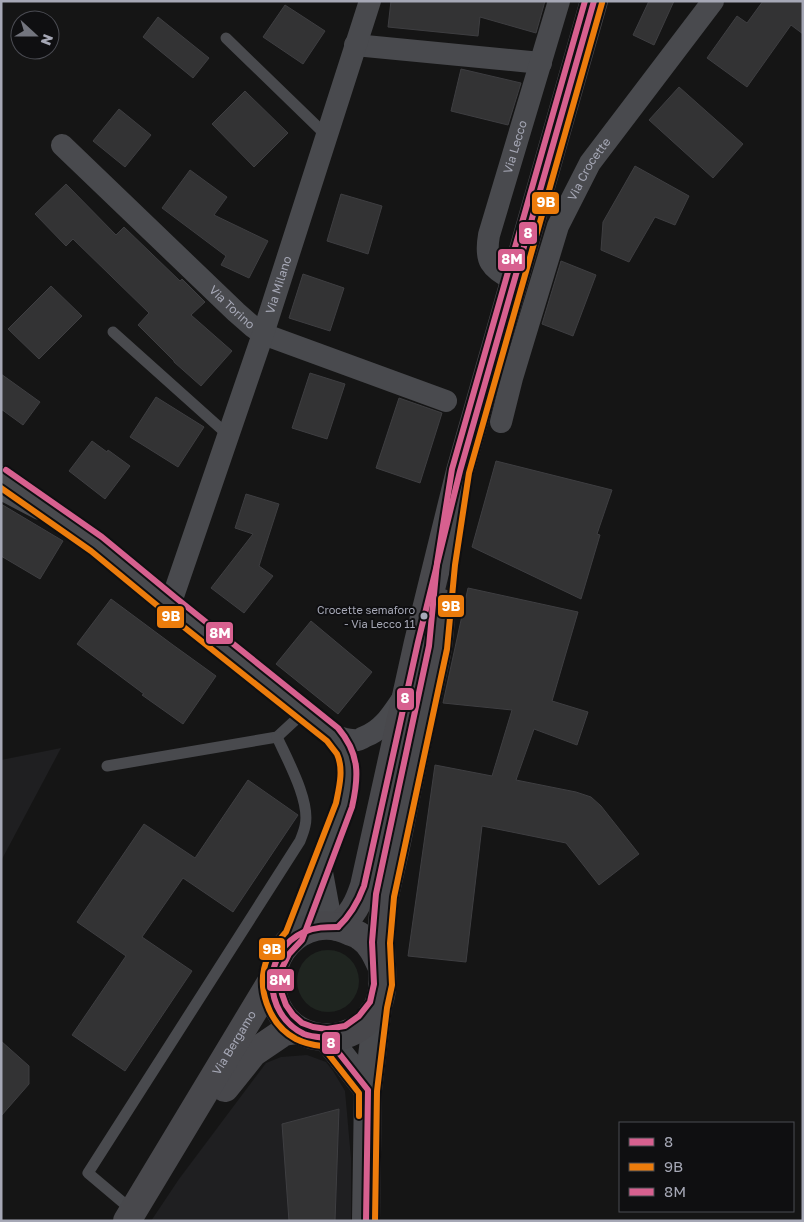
<svg xmlns="http://www.w3.org/2000/svg" width="804" height="1222" font-family="'Golos Text',sans-serif">
<style>
.built{fill:#1f1f21}
.green{fill:#1f2520}
.building{fill:#333334;stroke:#3e3e41}
.lines{fill:none;stroke-linecap:round;stroke-linejoin:round}
.service{stroke:#494a4e;stroke-width:11}
.minor{stroke:#494a4e;stroke-width:22}
.tertiary{stroke:#494a4e;stroke-width:28}
.secondary{stroke:#48484c;stroke-width:28}
.bus-1-casing{stroke:#0f0f11;stroke-width:10}
.bus-2-casing{stroke:#0f0f11;stroke-width:10}
.bus-3-casing{stroke:#0f0f11;stroke-width:10}
.bus-1{stroke:#d7608f;stroke-width:6}
.bus-2{stroke:#ec7c0c;stroke-width:6}
.bus-3{stroke:#d7608f;stroke-width:6}
.bus-dot{fill:#a6a8b6;stroke:#0f0f11;stroke-width:2}
.labels{text-anchor:middle;stroke-width:4;stroke-linejoin:round;paint-order:stroke}
.bus-label{font-size:11px;fill:#a6a8b6;stroke:#0f0f11;text-anchor:end}
.street-label{font-size:12px;fill:#a6a8b6;stroke:#0f0f11}
.line-badge{stroke:#0f0f11;stroke-width:2}
.badge-label{font-size:14px;text-anchor:middle;font-weight:bold;fill:#fff}
</style>
<rect width="100%" height="100%" fill="#151515"/>
<g class="built">
<path d="M61,748L1,861V760Z"/>
<path d="M307,1055L326,1062L333,1071L345,1091L351,1158V1221H151L179,1179L266,1063L281,1057Z"/>
</g>
<circle class="green" cx="328" cy="981" r="31"/>
<g class="building">
<path d="M391,1H545L536,33L480,17L478,36L388,27Z"/>
<path d="M649,1H674L654,45L633,35Z"/>
<path d="M763,1H803V34L791,25L747,87L707,58L737,16L747,23Z"/>
<path d="M285,5L325,31L303,64L263,37Z"/>
<path d="M158,17L209,58L193,78L143,37Z"/>
<path d="M461,69L521,83L508,125L451,111Z"/>
<path d="M679,87L743,144L713,178L649,120Z"/>
<path d="M245,91L288,133L254,167L212,124Z"/>
<path d="M119,109L151,135L125,167L93,141Z"/>
<path d="M635,166L689,196L675,225L655,217L629,262L601,250L603,222Z"/>
<path d="M190,170L227,197L214,215L268,241L249,278L221,265L226,256L162,208Z"/>
<path d="M66,184L116,235L124,227L180,281L182,279L205,302L191,315L232,351L201,386L174,362V361L138,325L149,313L73,239L66,246L35,214Z"/>
<path d="M341,194L382,206L368,254L327,241Z"/>
<path d="M561,261L596,275L573,336L542,324Z"/>
<path d="M303,274L344,288L330,331L289,318Z"/>
<path d="M51,286L82,316L39,359L8,329Z"/>
<path d="M310,373L345,384L327,439L292,428Z"/>
<path d="M1,374L40,402L23,425L1,409Z"/>
<path d="M156,397L204,427L178,467L130,437Z"/>
<path d="M399,398L442,413L420,483L376,468Z"/>
<path d="M92,441L107,452L108,450L130,466L105,499L69,471Z"/>
<path d="M496,461L612,490L597,534L600,535L581,599L472,547Z"/>
<path d="M246,494L279,504L259,566L273,576L244,613L211,588L253,534L235,528Z"/>
<path d="M1,504L63,541L40,579L1,556Z"/>
<path d="M468,588L578,612L552,701L588,712L577,745L534,729L516,780L576,792L591,797L601,806L639,854L599,885L566,843L482,826L466,962L408,956L435,765L492,776L512,710L443,703Z"/>
<path d="M111,599L173,645L216,676L183,724L142,695L144,694L77,644Z"/>
<path d="M311,621L372,672L338,714L276,664Z"/>
<path d="M248,780L298,815L233,912L183,878L142,937L192,971L125,1071L72,1035L126,956L77,922L144,824L195,858Z"/>
<path d="M1,1041L29,1066V1084L1,1116Z"/>
<path d="M339,1109L335,1221H289L282,1124Z"/>
</g>
<g class="lines">
<g class="service">
<path d="M226,38L326,135"/>
<path d="M113,332L228,435"/>
<path d="M1,495L37,514"/>
<path d="M107,766L277,737L304,712"/>
<path d="M133,1211L88,1173L300,841C302,836 304,831 305,826C311,802 287,759 277,737"/>
</g>
<g class="minor">
<path d="M355,45L541,63"/>
<path id="s1" d="M62,145L236,312L252,326L263,334L446,401"/>
<path id="s2" d="M514,281C492,267 484,264 489,235L559,1"/>
<path id="s3" d="M501,422L512,378L558,226L590,163L713,1"/>
<path d="M1,477L96,544L170,605L333,735C353,761 350,774 344,805L294,937"/>
<path id="s4" d="M170,605L263,334L370,1"/>
<path d="M333,735C339,737 346,740 353,740C357,741 361,739 364,737C383,730 392,714 403,698"/>
<path d="M321,867L332,926"/>
</g>
<g class="tertiary">
<path d="M327,1038L368,1090"/>
<path d="M366,1221L368,1090L378,1006"/>
</g>
<g class="secondary">
<path d="M338,927C353,914 358,904 364,886L418,642L460,471L594,1"/>
<path d="M382,968C377,957 372,944 361,937C359,935 354,933 351,932C303,907 255,961 278,1008C294,1040 339,1047 365,1023C368,1021 370,1017 372,1014C374,1012 377,1008 378,1005C386,986 381,965 381,945C381,929 383,912 385,896C389,877 394,857 398,837C406,796 415,756 423,715C428,693 434,671 438,648C440,634 441,618 442,603"/>
<path d="M225,1088L253,1053L284,1032L297,1030"/>
<path id="s5" d="M127,1221L271,982"/>
</g>
<defs>
<g id="bus-1">
<path d="M338,927C351,915 358,902 364,886L418,642L460,471L594,1"/>
<path d="M338,927C326,927 315,927 304,932C261,951 262,1014 304,1034C312,1037 319,1037 327,1038L368,1090L366,1221"/>
</g>
<g id="bus-2">
<path d="M1,488L91,551L165,612L327,741C330,745 334,750 337,754C344,769 339,788 336,803L286,932C279,940 272,947 268,957C255,986 268,1024 296,1039C304,1043 313,1045 322,1046L359,1093V1116"/>
<path d="M375,1221L377,1091L387,1008L392,985L390,943L394,897L447,649L455,565L469,473L602,3"/>
</g>
<path id="bus-3" d="M6,470L102,537L176,598L338,728C360,754 359,776 352,807L302,940L289,954L282,968L280,982L282,994L286,1005L293,1015L302,1023L313,1027L327,1029L345,1026L359,1016L370,1002L374,984L372,942L376,894L429,646L437,563L452,469L585,1"/>
</defs>
<use href="#bus-1" class="bus-1-casing"/>
<use href="#bus-2" class="bus-2-casing"/>
<use href="#bus-3" class="bus-3-casing"/>
<use href="#bus-1" class="bus-1"/>
<use href="#bus-2" class="bus-2"/>
<use href="#bus-3" class="bus-3"/>
</g>
<circle class="bus-dot" cx="424" cy="616" r="4.5"/>
<g class="labels">
<g class="bus-label">
<text x="415" y="614">Crocette semaforo<tspan x="415" dy="14">- Via Lecco 11</tspan></text>
</g>
<g class="street-label">
<text dy="4" stroke="none"><textPath href="#s2" startOffset="150">Via Lecco</textPath></text>
<text dy="4" stroke="none"><textPath href="#s3" startOffset="269">Via Crocette</textPath></text>
<text dy="4" stroke="none"><textPath href="#s4" startOffset="338">Via Milano</textPath></text>
<text dy="4" stroke="none"><textPath href="#s1" startOffset="235">Via Torino</textPath></text>
<text dy="4" stroke="none"><textPath href="#s5" startOffset="208">Via Bergamo</textPath></text>
</g>
</g>
<g class="line-badge">
<rect x="531" y="191" width="29" height="24" rx="5" fill="#ec7c0c"/>
<rect x="518" y="221" width="20" height="24" rx="5" fill="#d7608f"/>
<rect x="497" y="248" width="29" height="24" rx="5" fill="#d7608f"/>
<rect x="437" y="594" width="28" height="24" rx="5" fill="#ec7c0c"/>
<rect x="156" y="605" width="29" height="24" rx="5" fill="#ec7c0c"/>
<rect x="205" y="621" width="29" height="24" rx="5" fill="#d7608f"/>
<rect x="396" y="687" width="19" height="24" rx="5" fill="#d7608f"/>
<rect x="258" y="937" width="28" height="24" rx="5" fill="#ec7c0c"/>
<rect x="266" y="968" width="29" height="24" rx="5" fill="#d7608f"/>
<rect x="321" y="1031" width="20" height="24" rx="5" fill="#d7608f"/>
</g>
<g class="badge-label">
<text x="546" y="207">9B</text>
<text x="528" y="238">8</text>
<text x="512" y="264">8M</text>
<text x="451" y="611">9B</text>
<text x="171" y="621">9B</text>
<text x="220" y="638">8M</text>
<text x="405" y="703">8</text>
<text x="272" y="954">9B</text>
<text x="280" y="985">8M</text>
<text x="331" y="1048">8</text>
</g>
<rect width="804" height="1222" fill="none" stroke="#a6a8b6" stroke-width="5"/>
<rect x="619" y="1122" width="175" height="90" fill="#0f0f11" stroke="#4b4c53"/>
<rect x="629" y="1138" width="25" height="8" fill="#d7608f" stroke="#4b4c53"/>
<text x="664" y="1147" font-size="15" fill="#a6a8b6">8</text>
<rect x="629" y="1163" width="25" height="8" fill="#ec7c0c" stroke="#4b4c53"/>
<text x="664" y="1172" font-size="15" fill="#a6a8b6">9B</text>
<rect x="629" y="1188" width="25" height="8" fill="#d7608f" stroke="#4b4c53"/>
<text x="664" y="1197" font-size="15" fill="#a6a8b6">8M</text>
<g transform="translate(35 35) rotate(111)"><circle r="24" fill="#0f0f11" stroke="#4b4c53"/>
<path d="M0-4L9 19L0 12L-9 19Z" fill="#73757e"/>
<text y="-8" font-size="14" font-weight="bold" text-anchor="middle" fill="#a6a8b6">N</text>
</g>
</svg>
